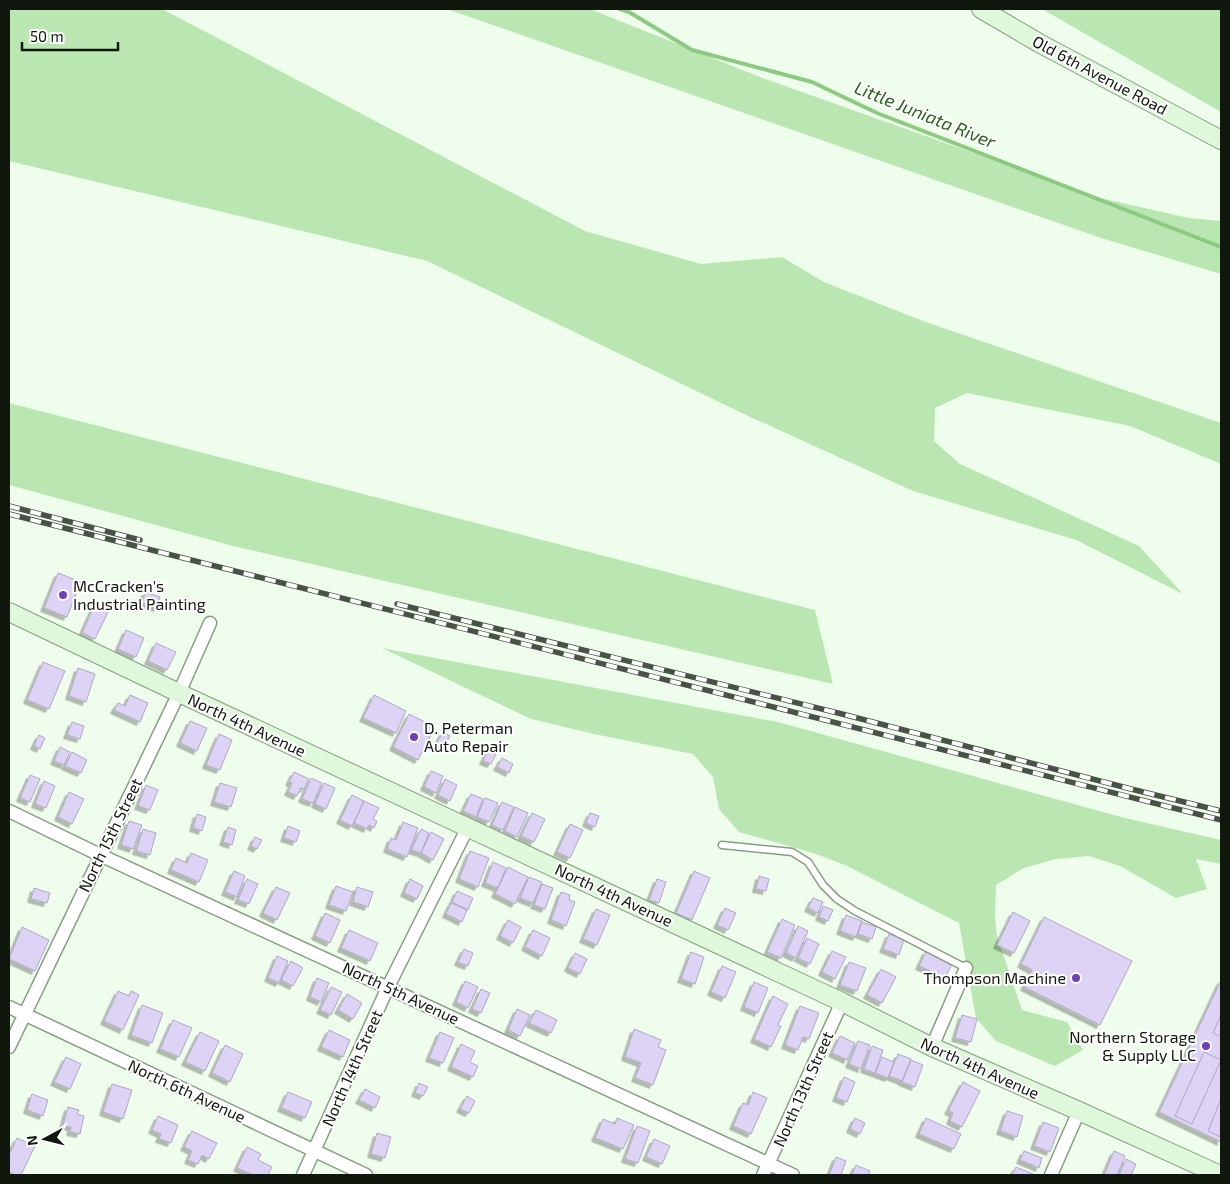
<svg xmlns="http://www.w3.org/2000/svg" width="1230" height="1184" font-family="'Exo 2',sans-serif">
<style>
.green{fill:#bae7b1}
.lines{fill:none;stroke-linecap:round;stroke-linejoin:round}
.stream{stroke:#8dca81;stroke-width:4}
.building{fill:#dcd3f5;stroke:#afa6c7;filter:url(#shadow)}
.lane-casing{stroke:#879e83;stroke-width:9}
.street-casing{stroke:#879e83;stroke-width:15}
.secondary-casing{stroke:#879e83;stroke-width:20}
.lane{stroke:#fff;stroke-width:6}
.street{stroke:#fff;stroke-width:12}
.secondary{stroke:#dff7da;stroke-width:18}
.rail-casing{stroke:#495246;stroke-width:5.5}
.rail{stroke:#fff;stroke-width:4;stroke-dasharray:11;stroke-linecap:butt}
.poi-dot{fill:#6f3fb6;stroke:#fff;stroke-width:2}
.labels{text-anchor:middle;stroke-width:4;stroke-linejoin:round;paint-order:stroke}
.street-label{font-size:16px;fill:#10180e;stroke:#fff}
.poi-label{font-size:16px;fill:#10180e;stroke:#fff;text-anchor:start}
.water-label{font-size:18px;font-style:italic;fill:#29631d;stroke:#fff}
</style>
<defs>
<filter id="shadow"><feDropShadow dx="-3.5" dy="3.5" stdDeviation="0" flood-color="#0004"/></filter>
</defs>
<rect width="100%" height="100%" fill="#effeec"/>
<g class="green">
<path d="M9,9H162L585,231L701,264L782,257L824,282L923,321L1221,423V464L1130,426L967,393L935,408L934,441L960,464L1139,546L1183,594L1076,540L913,491L748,416L427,261L9,161Z"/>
<path d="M447,9H590L760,77L1100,198L1189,218L1221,221V274L1101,238Z"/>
<path d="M1042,9H1221V112Z"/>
<path d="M9,403L815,610L833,684L233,546L9,485Z"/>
<path d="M382,648L778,722L1121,817L1221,840V864L1196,859L1207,889L1176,898L1120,866L1089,856L1056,859L1024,868L996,885L995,917L997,936L1022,1010L1067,1022L1083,1050L1055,1066L996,1041L976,1018L959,923L845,865L813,853L739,832L719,809L713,777L693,754L594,734L531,719Z"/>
</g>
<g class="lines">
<path class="stream" d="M620,9L629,12L692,50L812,82L877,113L1221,247"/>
</g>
<g class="building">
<path d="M58,573L81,582L67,617L44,608Z"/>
<path d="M145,592L160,597L157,608L142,603Z"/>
<path d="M94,606L108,612L95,639L82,633Z"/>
<path d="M126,630L144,638L136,657L118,649Z"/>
<path d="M156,643L176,652L167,670L148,661Z"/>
<path d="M43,662L65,671L49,709L27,700Z"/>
<path d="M78,668L95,674L86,702L69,696Z"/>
<path d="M130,695L148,703L140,722L114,710L118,703L125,706Z"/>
<path d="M374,695L406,711L396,733L363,718Z"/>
<path d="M409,714L435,727L418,760L393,747Z"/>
<path d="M190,721L207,728L197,751L180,743Z"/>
<path d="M72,722L84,726L80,739L67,735Z"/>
<path d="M443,732L450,736L444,746L437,742Z"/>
<path d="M219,734L232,740L220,770L206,765Z"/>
<path d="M39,735L45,738L40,749L34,746Z"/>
<path d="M60,747L70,752L64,765L54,761Z"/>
<path d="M488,750L496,754L491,764L483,761Z"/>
<path d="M72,752L87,760L81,773L65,766Z"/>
<path d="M502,758L513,764L509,773L497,767Z"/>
<path d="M431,771L443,776L436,793L424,787Z"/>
<path d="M294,772L309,779L304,789L301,788L297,796L288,792L292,783L289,782Z"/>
<path d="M30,775L40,779L30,802L20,798Z"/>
<path d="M311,778L322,783L313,803L302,799Z"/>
<path d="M445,779L457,785L450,801L438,795Z"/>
<path d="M44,781L55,786L46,808L35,804Z"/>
<path d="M220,783L237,788L231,807L214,802Z"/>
<path d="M324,783L335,788L326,809L315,804Z"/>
<path d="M146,785L158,790L150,810L138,806Z"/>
<path d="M69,792L84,799L72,824L58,817Z"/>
<path d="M471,794L483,799L476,817L463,811Z"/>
<path d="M352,795L364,801L352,826L340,820Z"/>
<path d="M485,798L498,803L489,822L477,817Z"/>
<path d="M364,801L379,808L373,819L377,821L374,828L369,825L367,829L354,823Z"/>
<path d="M502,802L514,807L503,830L492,825Z"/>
<path d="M515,807L528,813L517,837L505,831Z"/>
<path d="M532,813L545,819L534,842L521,836Z"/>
<path d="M590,813L599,816L595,827L586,823Z"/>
<path d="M197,814L206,817L202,831L193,828Z"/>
<path d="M129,821L142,825L133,849L121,845Z"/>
<path d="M403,822L418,828L407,857L387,849L391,838L396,840Z"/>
<path d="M570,824L583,830L570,858L557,852Z"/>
<path d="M288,826L300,831L296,842L284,838Z"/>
<path d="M228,827L236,830L232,845L223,842Z"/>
<path d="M143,829L156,833L150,855L136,851Z"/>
<path d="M421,829L429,833L421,853L411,850Z"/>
<path d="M431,832L444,839L433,860L421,853Z"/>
<path d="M255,837L262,840L257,849L251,846Z"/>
<path d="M470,851L489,858L478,887L459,879Z"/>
<path d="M191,853L208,860L199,882L171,870L176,858L187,863Z"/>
<path d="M493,862L506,868L498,888L485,883Z"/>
<path d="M508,867L528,877L515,904L495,894Z"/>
<path d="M234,871L245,876L237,897L225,892Z"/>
<path d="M694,871L710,878L692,920L676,913Z"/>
<path d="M759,876L769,879L766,891L756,889Z"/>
<path d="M529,877L542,882L533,903L520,898Z"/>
<path d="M247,879L258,884L249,904L238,900Z"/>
<path d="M410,879L423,886L417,899L404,893Z"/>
<path d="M657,879L666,882L659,903L649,900Z"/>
<path d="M542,884L553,888L545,909L534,905Z"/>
<path d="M336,886L353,892L346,911L329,905Z"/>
<path d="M276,887L290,893L277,920L263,913Z"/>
<path d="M357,887L373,892L368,907L353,902Z"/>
<path d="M34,888L50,893L47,903L31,899Z"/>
<path d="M457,891L473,898L468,910L452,902Z"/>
<path d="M561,892L570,895L569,900L575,902L566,926L551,920Z"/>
<path d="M813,898L823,902L818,913L808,908Z"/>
<path d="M451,903L467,910L462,922L446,914Z"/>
<path d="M823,906L833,910L828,921L819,917Z"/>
<path d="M725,908L736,913L728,930L717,925Z"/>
<path d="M596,909L610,915L597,945L583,939Z"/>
<path d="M1013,912L1030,921L1014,953L997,945Z"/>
<path d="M325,913L340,920L330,943L315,936Z"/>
<path d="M846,915L862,921L856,937L840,931Z"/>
<path d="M1044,917L1132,961L1100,1025L1024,987L1032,970L1021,964Z"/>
<path d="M782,919L795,925L781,958L767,952Z"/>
<path d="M508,920L521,927L513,943L500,936Z"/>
<path d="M862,922L876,927L872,939L858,934Z"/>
<path d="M798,926L808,931L796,958L786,953Z"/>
<path d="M22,927L49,940L35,971L9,959Z"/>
<path d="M349,930L378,943L370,961L341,948Z"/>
<path d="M533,930L550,938L542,956L525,947Z"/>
<path d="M889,934L904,939L899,955L883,949Z"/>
<path d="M807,938L819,944L810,964L798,958Z"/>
<path d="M464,949L473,953L468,966L458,962Z"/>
<path d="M832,951L846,957L835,979L822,972Z"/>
<path d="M926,951L952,964L945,978L919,966Z"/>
<path d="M691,952L704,957L695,984L681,979Z"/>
<path d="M575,953L587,959L580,974L568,968Z"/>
<path d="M277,956L288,961L279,983L268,978Z"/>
<path d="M291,961L303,968L293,986L281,980Z"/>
<path d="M849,962L866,968L857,991L840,985Z"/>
<path d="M722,966L736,972L725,998L711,992Z"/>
<path d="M881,969L896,977L882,1003L867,995Z"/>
<path d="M317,978L329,983L321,1002L310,997Z"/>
<path d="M1221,980V1142L1159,1112Z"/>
<path d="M465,981L478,987L468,1008L456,1002Z"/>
<path d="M754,982L768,988L758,1013L744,1007Z"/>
<path d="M331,987L342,992L331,1015L320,1010Z"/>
<path d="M481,989L490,993L481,1013L472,1009Z"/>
<path d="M118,991L129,996L131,991L139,995L123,1030L104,1021Z"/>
<path d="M347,994L362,1003L353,1019L338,1010Z"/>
<path d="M773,996L788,1004L778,1025L781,1026L771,1047L754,1039Z"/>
<path d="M142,1005L163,1013L152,1043L131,1035Z"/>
<path d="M800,1006L819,1013L809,1039L803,1037L798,1050L785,1045Z"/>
<path d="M517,1009L530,1015L520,1036L508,1030Z"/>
<path d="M536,1010L557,1020L551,1033L529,1023Z"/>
<path d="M962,1015L977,1019L971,1042L955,1038Z"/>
<path d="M1221,1015V1037L1213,1033Z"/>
<path d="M173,1020L192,1028L179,1057L160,1049Z"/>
<path d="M634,1029L661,1040L658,1047L666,1050L653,1085L635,1078L641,1063L625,1057Z"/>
<path d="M329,1030L350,1040L343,1057L321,1047Z"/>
<path d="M200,1032L219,1041L205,1071L185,1062Z"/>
<path d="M440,1032L454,1038L443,1063L429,1058Z"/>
<path d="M840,1036L855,1043L847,1060L832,1053Z"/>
<path d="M858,1041L870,1045L861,1069L849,1064Z"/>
<path d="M461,1044L475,1051L470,1062L478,1066L473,1077L451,1067Z"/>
<path d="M225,1045L243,1054L230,1082L212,1073Z"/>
<path d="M872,1046L883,1050L875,1073L864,1069Z"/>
<path d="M1204,1052L1221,1060L1192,1124L1175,1116Z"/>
<path d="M898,1054L911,1059L902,1081L889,1076Z"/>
<path d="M66,1057L81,1064L70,1089L54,1082Z"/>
<path d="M882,1057L894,1062L888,1078L875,1073Z"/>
<path d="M911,1060L923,1065L915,1087L902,1082Z"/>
<path d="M844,1077L855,1082L847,1102L836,1098Z"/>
<path d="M963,1082L980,1091L962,1127L950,1121L953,1113L948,1111Z"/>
<path d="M419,1083L428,1087L423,1096L415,1093Z"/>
<path d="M112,1084L132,1090L123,1119L103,1112Z"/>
<path d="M365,1089L380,1097L375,1108L359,1100Z"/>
<path d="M288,1092L312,1102L305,1118L281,1108Z"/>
<path d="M753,1092L767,1098L751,1134L733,1126L743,1103L748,1105Z"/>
<path d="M32,1094L48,1100L43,1116L27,1110Z"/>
<path d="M467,1096L475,1101L469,1113L460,1109Z"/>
<path d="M1221,1099V1137L1208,1131Z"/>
<path d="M68,1107L79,1110L77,1114L84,1116L80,1134L70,1132L71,1127L63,1125Z"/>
<path d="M1007,1111L1023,1116L1017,1137L1000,1131Z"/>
<path d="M158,1116L178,1125L171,1143L159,1139L161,1134L152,1130Z"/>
<path d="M617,1118L634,1125L623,1149L595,1138L603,1119L615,1124Z"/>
<path d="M855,1118L865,1123L860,1134L850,1129Z"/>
<path d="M926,1118L961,1134L954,1149L919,1134Z"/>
<path d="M1043,1122L1059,1128L1050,1152L1034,1146Z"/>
<path d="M637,1126L650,1131L638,1163L625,1159Z"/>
<path d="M192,1131L217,1143L209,1159L202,1155L198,1164L188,1160L192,1151L184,1147Z"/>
<path d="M377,1133L391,1137L385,1158L371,1154Z"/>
<path d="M17,1138L35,1146L21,1175H15L9,1172V1155Z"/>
<path d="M654,1139L670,1146L662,1164L646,1157Z"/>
<path d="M247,1147L261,1154L258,1160L272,1167L268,1175H253L237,1168Z"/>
<path d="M1024,1151L1042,1158L1039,1168L1020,1160Z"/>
<path d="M1114,1151L1125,1156L1117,1175H1104Z"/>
<path d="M836,1157L846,1161L841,1175H829Z"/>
<path d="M1126,1159L1136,1164L1131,1175H1119Z"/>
<path d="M856,1165L870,1171L869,1175H852Z"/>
<path d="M1016,1167L1033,1174L1032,1175H1012Z"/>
</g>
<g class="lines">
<defs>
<path id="lane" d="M722,845L792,852L808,862L823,885L837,899L855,911L966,968"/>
<g id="street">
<path d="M9,811L100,855L793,1175"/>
<path d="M9,1007L366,1175"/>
<path d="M9,1047L179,693L210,623"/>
<path d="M932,1047L966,968"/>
<path d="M303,1175L388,987L468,827"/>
<path d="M763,1175L842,1002"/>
<path d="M1051,1175L1079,1111"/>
</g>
<g id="secondary">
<path d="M981,9L1039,43L1221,140"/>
<path d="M9,612L179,693L842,1002L932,1047L1079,1111L1220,1175"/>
</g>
</defs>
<use href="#lane" class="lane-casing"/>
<use href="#street" class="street-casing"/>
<use href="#secondary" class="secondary-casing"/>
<use href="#lane" class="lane"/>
<use href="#street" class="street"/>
<use href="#secondary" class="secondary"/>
<defs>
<g id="rail">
<path d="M9,506L140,540"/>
<path d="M9,514L1221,820"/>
<path d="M397,604L842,714L1131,789L1221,811"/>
</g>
</defs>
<use href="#rail" class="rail-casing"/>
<use href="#rail" class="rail"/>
</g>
<g class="poi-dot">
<circle cx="63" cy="595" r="5"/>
<circle cx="414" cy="737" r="5"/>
<circle cx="1076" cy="978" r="5"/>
<circle cx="1206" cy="1046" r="5"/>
</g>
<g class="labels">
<g class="street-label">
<text transform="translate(1100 75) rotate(28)" y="6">Old 6th Avenue Road</text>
<text transform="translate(247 725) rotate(25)" y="6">North 4th Avenue</text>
<text transform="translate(110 835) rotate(-64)" y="6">North 15th Street</text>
<text transform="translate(614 895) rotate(25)" y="6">North 4th Avenue</text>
<text transform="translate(401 993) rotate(25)" y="6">North 5th Avenue</text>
<text transform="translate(352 1068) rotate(-66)" y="6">North 14th Street</text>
<text transform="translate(980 1068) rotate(24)" y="6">North 4th Avenue</text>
<text transform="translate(803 1089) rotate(-66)" y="6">North 13th Street</text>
<text transform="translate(187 1091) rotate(25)" y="6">North 6th Avenue</text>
</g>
<g class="poi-label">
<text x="73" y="592">McCracken's<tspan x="73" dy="18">Industrial Painting</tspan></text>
<text x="424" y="734">D. Peterman<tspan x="424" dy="18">Auto Repair</tspan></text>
<text x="1066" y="984" text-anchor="end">Thompson Machine</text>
<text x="1196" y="1043" text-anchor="end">Northern Storage<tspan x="1196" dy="18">&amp; Supply LLC</tspan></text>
</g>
<g class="water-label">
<text transform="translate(925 115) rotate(22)" y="6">Little Juniata River</text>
</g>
</g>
<rect width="1230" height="1184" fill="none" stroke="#10180e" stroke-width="20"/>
<g transform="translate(45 1139) rotate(263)" stroke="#ffffff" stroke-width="4" paint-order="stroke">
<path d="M0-4L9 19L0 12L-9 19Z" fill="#10180e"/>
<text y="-8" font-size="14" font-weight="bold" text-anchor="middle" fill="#10180e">N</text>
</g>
<path d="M22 42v8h96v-8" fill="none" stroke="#10180e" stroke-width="2.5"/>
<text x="30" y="42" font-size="15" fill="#10180e" stroke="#ffffff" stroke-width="4" paint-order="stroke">50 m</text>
</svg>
